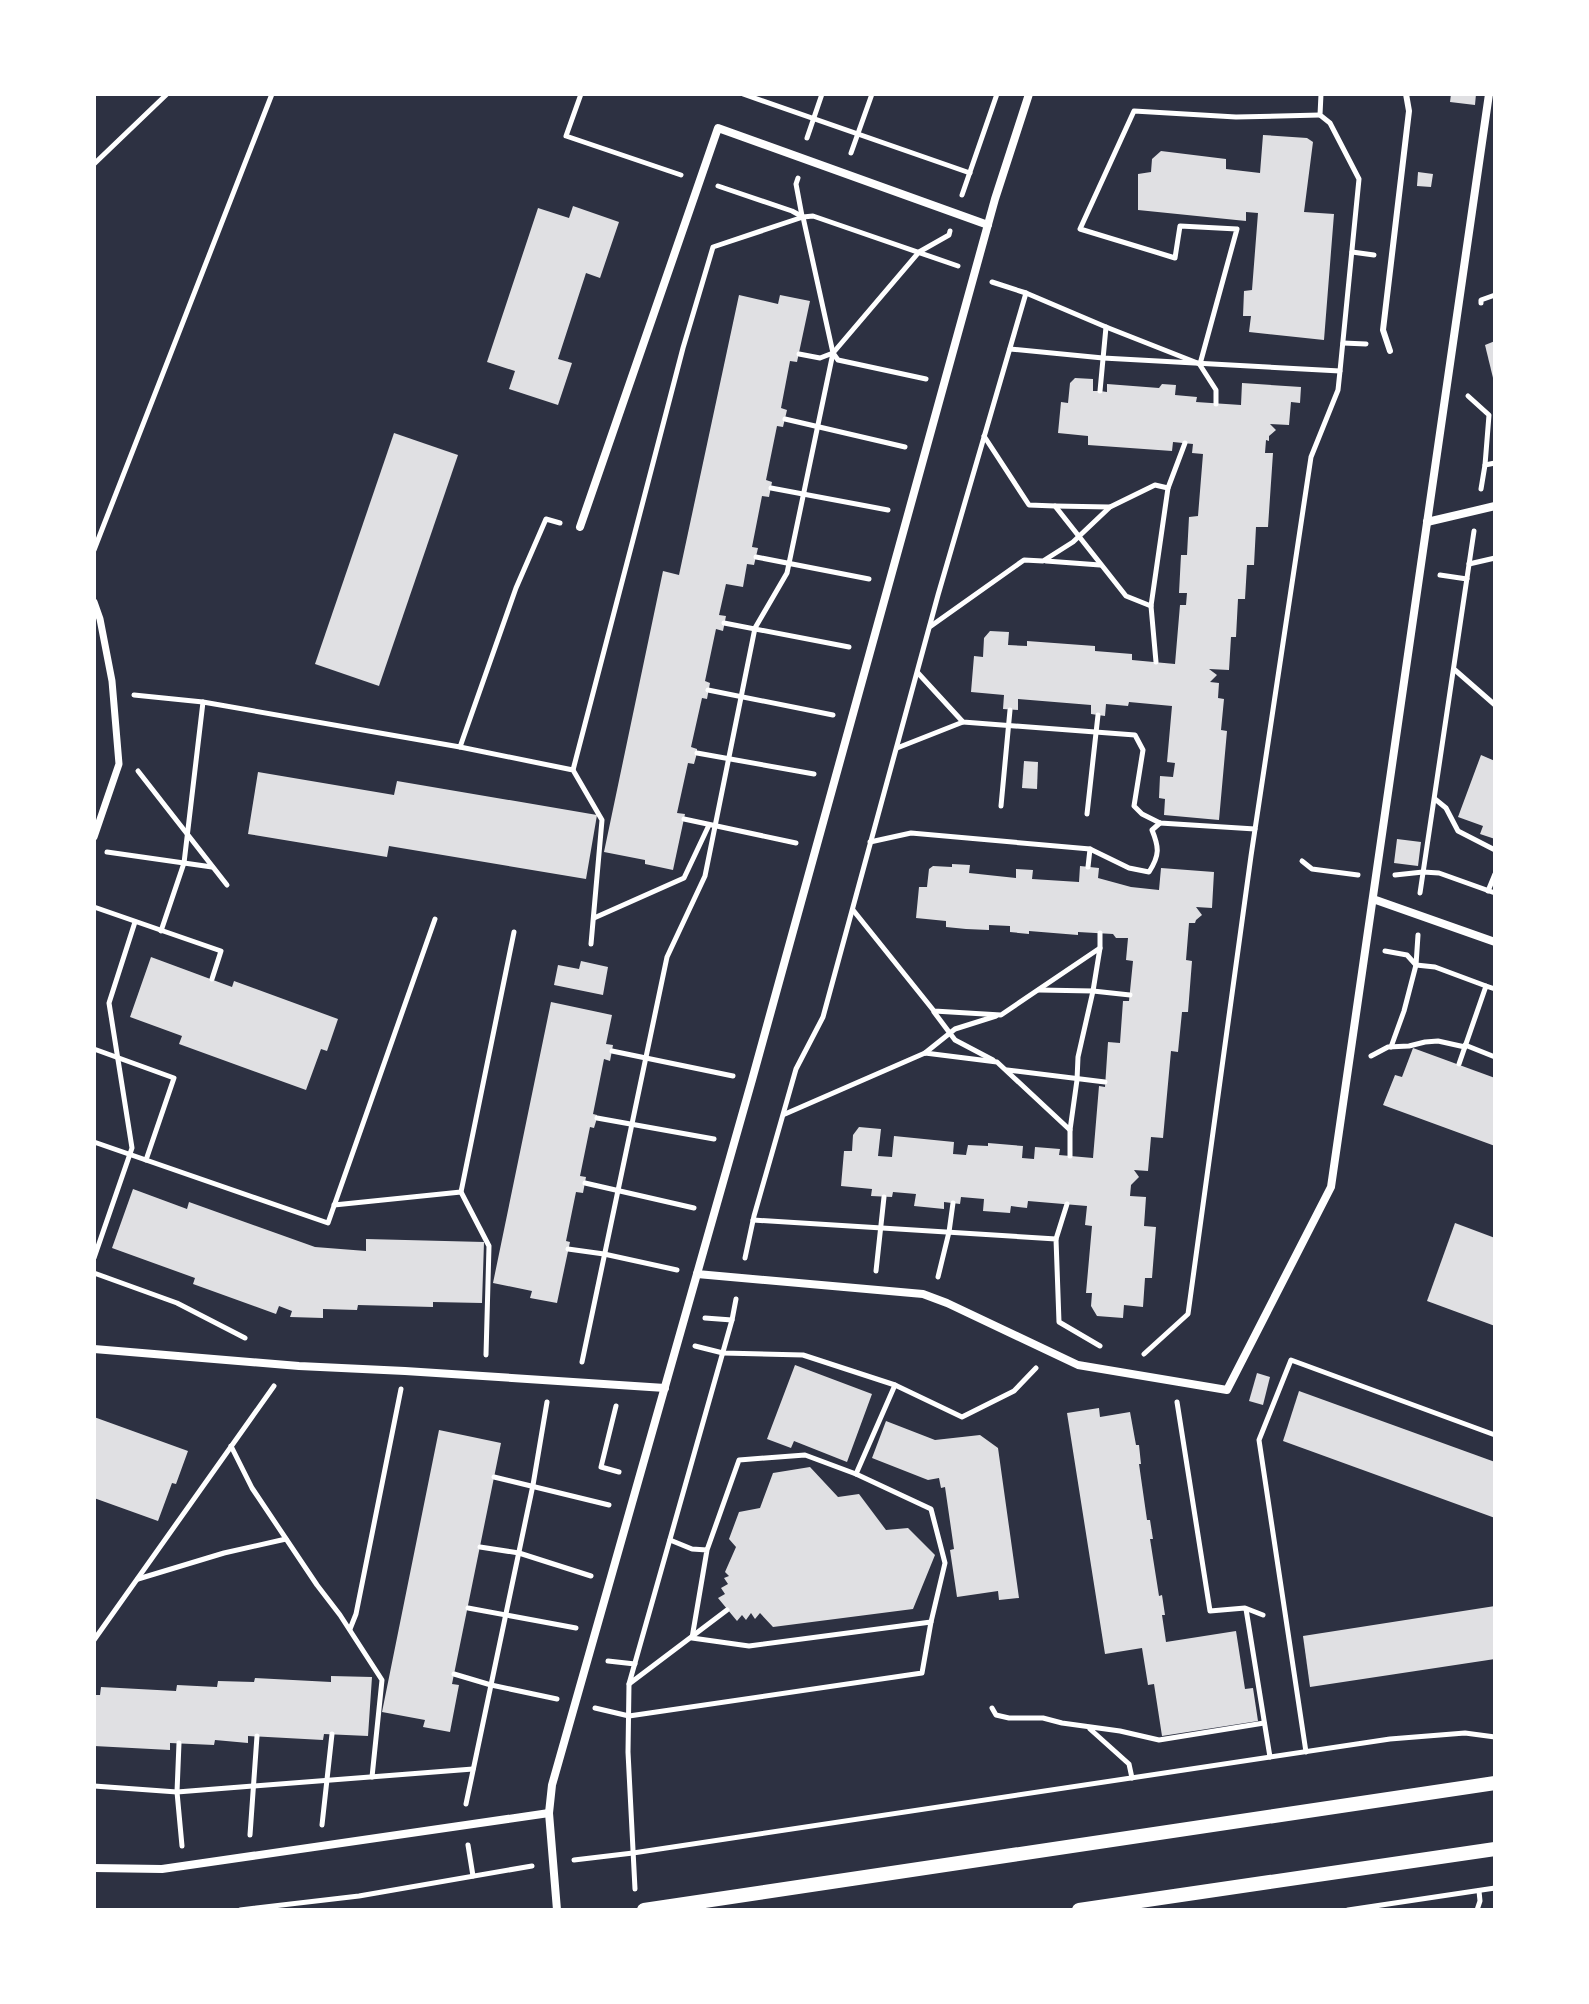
<svg xmlns="http://www.w3.org/2000/svg" width="1589" height="2004" font-family="'Golos Text',sans-serif">
<style>
.building{fill:#e0e0e3}
.lines{fill:none;stroke-linecap:round;stroke-linejoin:round}
.path{stroke:#fff;stroke-width:5}
.service{stroke:#fff;stroke-width:6}
.pedestrian{stroke:#fff;stroke-width:7}
.minor{stroke:#fff;stroke-width:8}
.tertiary{stroke:#fff;stroke-width:14}
</style>
<rect width="100%" height="100%" fill="#2d3142"/>
<g class="building">
<path d="M1451,94H1476L1475,105L1450,102Z"/>
<path d="M1263,135L1307,138L1313,142L1304,212L1334,214L1324,340L1249,332L1251,316H1243L1244,291L1252,290L1258,213L1246,212V221L1138,210V174L1151,172L1152,159L1161,151L1226,159V169L1260,173Z"/>
<path d="M1418,172L1433,174L1431,187L1417,186Z"/>
<path d="M573,206L619,222L600,278L586,273L558,359L572,363L558,405L509,389L515,371L487,362L538,208L569,218Z"/>
<path d="M739,295L778,304L780,295L810,301L797,362L790,361L781,408L787,410L783,427L777,426L766,480L772,482L769,497L762,496L752,547L758,548L754,565L747,564L743,587L726,584L719,615L726,616L723,631L716,629L705,681L710,683L707,699L702,698L691,747L697,749V753L694,764L688,763L677,813L685,814L673,870L645,864V860L604,852L663,571L679,575Z"/>
<path d="M1495,341V382H1494L1485,345Z"/>
<path d="M1075,378L1093,379V391H1100L1107,392V384L1159,388L1162,384L1176,385L1175,395L1197,397L1196,402L1241,405L1242,383L1301,387L1300,403L1291,402L1289,425L1270,424L1276,430L1269,436V441L1266,440L1265,453H1273L1268,527H1256L1254,565H1247L1245,599H1238L1236,637H1231L1229,670L1209,669L1217,675L1210,682L1219,683L1218,698L1224,699L1221,730L1227,731L1219,820L1164,815L1165,799L1159,798L1160,776L1173,777L1175,763L1167,762L1172,706L1129,702L1128,706L1106,704L1105,716L1091,714V705L1018,699V710L1003,709L1004,695L971,692L974,656L983,657L984,638L990,631L1009,632L1008,645L1027,646V641L1095,646V651L1132,654V660L1175,664L1180,605H1186L1187,593H1179L1181,555H1187L1189,517L1198,516L1203,454L1192,453L1193,444L1173,442L1172,451L1088,445V436L1058,433L1061,402L1068,403L1070,383Z"/>
<path d="M394,433L458,455L379,686L315,664Z"/>
<path d="M1481,755L1495,761V839L1480,834L1483,826L1458,817Z"/>
<path d="M1024,761L1038,762L1037,789L1022,788Z"/>
<path d="M258,772L394,795L397,781L597,815L586,879L389,846L387,857L248,834Z"/>
<path d="M1397,839L1421,842L1418,866L1394,863Z"/>
<path d="M952,864L970,865L969,873L1016,878V869L1033,870L1032,879L1079,882L1080,866L1099,868L1098,878L1131,887L1159,890L1161,868L1214,872L1212,908L1196,907L1202,915L1196,920L1195,923H1189L1186,960L1192,961L1188,1012H1182L1178,1052L1171,1051L1163,1138L1151,1137L1148,1171L1134,1170L1139,1177L1131,1185L1130,1196L1146,1197L1144,1226L1156,1227L1152,1278H1145L1143,1307L1124,1305L1123,1318L1097,1316L1091,1306L1092,1293H1086L1092,1226L1085,1225L1087,1206L1028,1201L1027,1208L1011,1206L1010,1213L983,1211L984,1199L961,1197L960,1204L944,1202V1209L914,1206L916,1194L893,1192L892,1197L871,1196L872,1189L841,1186L844,1151H852L853,1135L859,1127L881,1129L878,1156L892,1157L894,1136L954,1142L953,1154L966,1155L968,1145L988,1146V1143L1023,1146L1022,1158L1034,1159L1035,1147L1060,1149L1059,1155L1093,1158L1099,1086L1105,1087L1108,1042L1120,1043L1123,1001H1129L1133,961L1126,960L1128,938H1116L1113,934L1078,932V935L1029,931V934L1010,932V926L989,925V930L966,929L946,927V921L916,918L919,887H927L929,869L933,866L952,867Z"/>
<path d="M151,957L232,987L234,981L338,1019L327,1051L321,1049L306,1090L179,1044L182,1036L130,1017Z"/>
<path d="M581,961L608,967L603,995L554,985L558,965L579,969Z"/>
<path d="M551,1002L612,1015L606,1044L613,1045L610,1061L604,1059L593,1114L597,1115V1118L594,1128L590,1127L580,1176L586,1177L583,1193L576,1192L566,1241L570,1242L557,1303L530,1298L532,1291L493,1283Z"/>
<path d="M1413,1048L1495,1078V1146L1383,1105L1395,1075L1402,1077Z"/>
<path d="M133,1189L187,1209L189,1202L315,1247L366,1251V1239L484,1242L482,1303L433,1302V1307L358,1305L357,1310L323,1309V1318L290,1317L292,1311L279,1306L276,1314L193,1284L195,1278L112,1248Z"/>
<path d="M1455,1223L1495,1238V1326L1427,1301Z"/>
<path d="M795,1365L872,1394L847,1462L794,1441L791,1448L767,1439Z"/>
<path d="M1257,1373L1270,1377L1263,1405L1249,1401Z"/>
<path d="M1299,1391L1495,1462V1518L1283,1441Z"/>
<path d="M1099,1408L1100,1417L1130,1412L1136,1445H1139L1141,1464H1139L1147,1520H1150L1153,1539H1150L1159,1596L1162,1595L1165,1615H1162L1166,1642L1236,1631L1245,1689L1253,1688L1258,1721L1162,1736L1154,1684L1148,1685L1142,1648L1105,1654L1067,1413Z"/>
<path d="M94,1417L188,1451L176,1484L172,1483L158,1521L94,1498Z"/>
<path d="M886,1421L935,1440L980,1435L998,1448L1019,1598L999,1600L998,1591L957,1597L950,1550L954,1549L945,1487L941,1488L939,1478L928,1480L872,1458Z"/>
<path d="M439,1430L501,1443L452,1684L459,1685L450,1732L423,1727L425,1720L382,1712Z"/>
<path d="M810,1467L838,1497L859,1494L886,1530L908,1528L935,1555L913,1609L773,1627L760,1613L755,1619L751,1613L746,1620L742,1615L737,1621L718,1598L725,1594L721,1588L728,1584L724,1578L729,1576L725,1572L736,1547L729,1539L739,1512L760,1508L773,1473Z"/>
<path d="M1495,1606V1659L1310,1687L1303,1636Z"/>
<path d="M331,1676L372,1677L368,1736L324,1734L323,1740L248,1736V1743L215,1740L214,1745L170,1743V1750L94,1746V1695H100L101,1687L176,1691L177,1685L217,1687L218,1681L254,1682L255,1678L331,1682Z"/>
</g>
<g class="lines">
<g class="path">
<path d="M581,94L566,136L681,175"/>
<path d="M743,94L970,173"/>
<path d="M807,138L822,94"/>
<path d="M851,153L872,94"/>
<path d="M94,164L167,94"/>
<path d="M798,178L796,184L802,216"/>
<path d="M962,195L997,94"/>
<path d="M1352,252L1374,255"/>
<path d="M1026,293L1106,327L1200,364L1237,229L1180,226L1175,258L1080,229L1134,111L1236,117L1320,115"/>
<path d="M1481,303V300L1495,295"/>
<path d="M1343,343L1366,344"/>
<path d="M1010,349L1103,358L1340,371"/>
<path d="M833,353L838,360L926,379"/>
<path d="M799,354L820,358L833,353L919,252L949,235L950,231"/>
<path d="M1200,365L1216,390V404"/>
<path d="M1100,391L1106,327"/>
<path d="M1468,396L1489,415L1485,465"/>
<path d="M785,419L905,447"/>
<path d="M984,436L1029,505L1055,506L1126,596L1151,606"/>
<path d="M771,488L888,510"/>
<path d="M1481,489L1485,465L1495,463"/>
<path d="M1055,506L1109,507"/>
<path d="M94,550L272,94"/>
<path d="M756,557L869,579"/>
<path d="M1046,561L1100,565"/>
<path d="M1469,564L1495,558"/>
<path d="M1440,575L1467,579"/>
<path d="M724,623L849,647"/>
<path d="M931,626L1024,560L1043,561L1073,542L1110,507L1155,485L1168,488"/>
<path d="M1156,662L1151,606L1168,488L1185,443"/>
<path d="M1455,670L1495,705"/>
<path d="M918,673L963,722L1135,735L1143,750L1134,806L1142,814L1160,823L1255,829"/>
<path d="M708,690L833,715"/>
<path d="M134,695L203,702L184,863L161,931"/>
<path d="M203,702L460,747L516,588L546,519L560,523"/>
<path d="M460,747L573,770L602,820L591,944"/>
<path d="M897,748L963,722"/>
<path d="M697,753L814,774"/>
<path d="M573,770L683,348L713,247L803,217L813,216L958,266"/>
<path d="M138,771L227,885"/>
<path d="M1435,799L1446,808L1458,831L1495,850"/>
<path d="M1001,806L1010,710"/>
<path d="M1087,814L1098,715"/>
<path d="M684,819L796,843"/>
<path d="M870,842L911,833L1090,849L1129,868L1149,872C1160,855 1159,847 1152,830L1160,823"/>
<path d="M107,852L212,867"/>
<path d="M1302,861L1312,869L1358,875"/>
<path d="M1088,867L1090,849"/>
<path d="M1395,875L1423,872L1439,873L1495,893"/>
<path d="M1488,891L1495,874"/>
<path d="M1420,893L1474,531"/>
<path d="M94,907L221,951L212,979"/>
<path d="M594,918L684,878L709,825"/>
<path d="M1100,948V933"/>
<path d="M1385,951L1407,955L1416,965L1418,935"/>
<path d="M1039,990L1093,991L1130,995"/>
<path d="M934,1012L955,1040L993,1060"/>
<path d="M1465,1045L1495,1057"/>
<path d="M1391,1047L1404,1011L1416,965L1435,967L1486,986"/>
<path d="M94,1049L174,1078L146,1160"/>
<path d="M612,1051L733,1076"/>
<path d="M925,1053L955,1029L996,1016"/>
<path d="M1371,1056L1388,1047L1409,1046L1425,1042L1438,1041L1465,1047"/>
<path d="M1459,1064L1486,986L1495,989"/>
<path d="M1007,1070L1105,1082"/>
<path d="M785,1114L925,1053L997,1062L1070,1130L1077,1080L1078,1057L1093,991L1100,948L1001,1015L934,1011L853,910"/>
<path d="M597,1118L714,1139"/>
<path d="M94,1142L328,1223L435,919"/>
<path d="M1070,1156V1130"/>
<path d="M585,1183L694,1208"/>
<path d="M334,1205L461,1192"/>
<path d="M753,1220L1056,1239L1059,1322L1100,1346"/>
<path d="M1056,1239L1067,1204"/>
<path d="M568,1249L604,1254L677,1270"/>
<path d="M94,1258L132,1148L109,1003L135,922"/>
<path d="M745,1258L754,1216L796,1069L823,1017L938,595L1026,293L992,282"/>
<path d="M876,1271L884,1197"/>
<path d="M94,1273L177,1303L245,1338"/>
<path d="M938,1277L949,1232L953,1203"/>
<path d="M705,1318L732,1320"/>
<path d="M695,1346L723,1353L803,1355L895,1385L962,1417L1014,1391L1036,1368"/>
<path d="M1144,1354L1188,1314L1251,856L1311,457L1338,390L1340,371L1359,179L1330,123L1320,115L1321,94"/>
<path d="M486,1355L489,1246L461,1192L514,932"/>
<path d="M582,1362L667,957L705,876L755,628L787,573L833,353L803,217L792,211L718,186"/>
<path d="M1177,1402L1210,1611L1245,1608L1263,1615"/>
<path d="M616,1406L601,1467L619,1472"/>
<path d="M231,1446L252,1488L317,1585L340,1615L382,1680L372,1777"/>
<path d="M856,1474L895,1385"/>
<path d="M494,1477L609,1505"/>
<path d="M670,1540L692,1549L707,1550L692,1638L749,1646L931,1622L945,1563L931,1509L856,1474L805,1455L739,1460L707,1550"/>
<path d="M480,1547L519,1553L591,1576"/>
<path d="M138,1579L224,1553L286,1539"/>
<path d="M468,1608L576,1628"/>
<path d="M1246,1609L1270,1757"/>
<path d="M727,1610L629,1684L732,1320L736,1299"/>
<path d="M350,1629L356,1614L401,1389"/>
<path d="M94,1640L274,1386"/>
<path d="M608,1661L635,1664"/>
<path d="M454,1674L491,1685L557,1699"/>
<path d="M629,1684L628,1752L635,1889"/>
<path d="M595,1708L629,1716L922,1673L931,1622"/>
<path d="M992,1708L996,1715L1009,1718H1043L1062,1723L1120,1731L1159,1740L1264,1723"/>
<path d="M1090,1729L1129,1764L1132,1778"/>
<path d="M179,1743L177,1792L182,1846"/>
<path d="M1306,1752L1259,1440L1291,1360L1495,1435"/>
<path d="M94,1786L177,1792L473,1769"/>
<path d="M466,1804L533,1485L547,1402"/>
<path d="M322,1825L332,1734"/>
<path d="M250,1835L257,1736"/>
<path d="M468,1845L473,1876"/>
<path d="M574,1860L633,1853L1390,1739L1465,1733L1495,1737"/>
<path d="M240,1910L359,1896L532,1866"/>
<path d="M1348,1910L1495,1888"/>
<path d="M1477,1910L1480,1901L1479,1891"/>
</g>
<path class="service" d="M1390,351L1383,330L1409,111L1406,94"/>
<path class="pedestrian" d="M94,602L100,619L112,681L119,764L94,837"/>
<g class="minor">
<path d="M1427,522L1495,506"/>
<path d="M580,527L718,128L988,225"/>
<path d="M1373,899L1495,942"/>
<path d="M697,1274L923,1294L947,1303L1078,1365L1227,1390L1331,1187L1489,94"/>
<path d="M94,1349L299,1366L405,1371L665,1388"/>
<path d="M94,1868L162,1869L549,1813"/>
<path d="M557,1910L549,1813L552,1785L752,1080L995,199L1029,94"/>
</g>
<g class="tertiary">
<path d="M644,1910L1495,1783"/>
<path d="M1079,1910L1495,1849"/>
</g>
</g>
<rect width="1589" height="2004" fill="none" stroke="#ffffff" stroke-width="192"/>
</svg>
